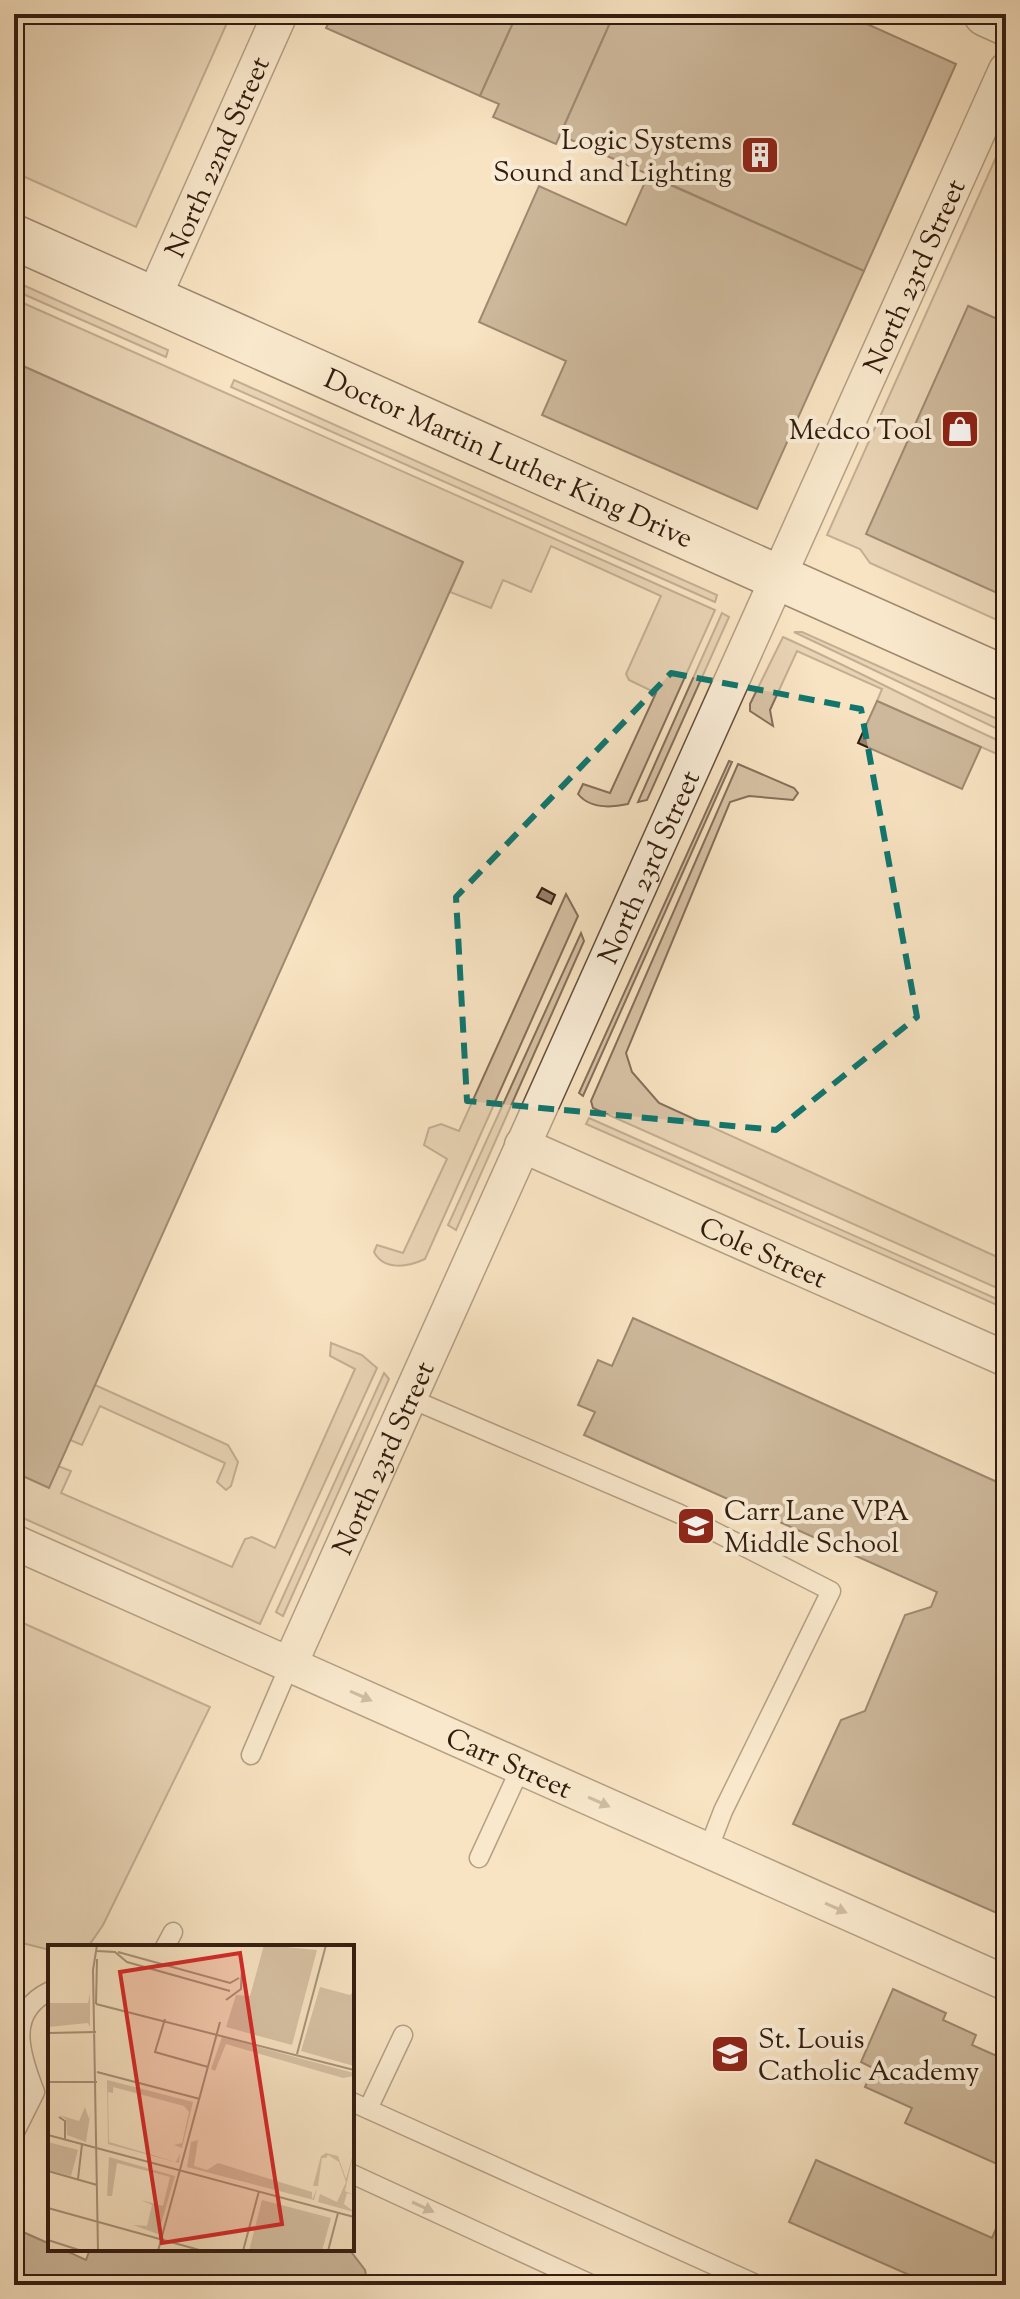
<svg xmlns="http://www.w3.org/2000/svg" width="1020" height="2299" font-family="'Sorts Mill Goudy',serif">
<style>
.green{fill:#d7c1a4;stroke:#856e5a;stroke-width:2}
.building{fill:#99836c;stroke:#331c0f;stroke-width:2}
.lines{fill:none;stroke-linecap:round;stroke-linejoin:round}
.service-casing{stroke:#644e3c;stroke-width:21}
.minor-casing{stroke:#644e3c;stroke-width:37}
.tertiary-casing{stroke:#644e3c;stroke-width:47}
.secondary-casing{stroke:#331c0f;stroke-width:47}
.service{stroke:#faedd7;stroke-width:18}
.minor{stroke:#faedd7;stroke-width:34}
.tertiary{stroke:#faedd7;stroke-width:44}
.secondary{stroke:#faedd7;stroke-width:44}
.oneway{fill:#a08f7d}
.marked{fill:none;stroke:#0f766e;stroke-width:6;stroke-dasharray:16 10;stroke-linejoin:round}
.labels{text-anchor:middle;stroke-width:8;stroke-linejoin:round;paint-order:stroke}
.poi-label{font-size:28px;fill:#331c0f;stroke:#faedd7;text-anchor:end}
.street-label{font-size:28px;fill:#331c0f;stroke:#faedd7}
.inset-road{fill:none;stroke:#a9937a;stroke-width:2}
.view{fill:#d62828;fill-opacity:0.15;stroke:#d62828;stroke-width:4}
.inset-edge{fill:none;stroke:#331c0f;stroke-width:4}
</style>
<rect width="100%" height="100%" fill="#f8e3c2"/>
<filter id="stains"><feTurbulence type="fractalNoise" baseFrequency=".0025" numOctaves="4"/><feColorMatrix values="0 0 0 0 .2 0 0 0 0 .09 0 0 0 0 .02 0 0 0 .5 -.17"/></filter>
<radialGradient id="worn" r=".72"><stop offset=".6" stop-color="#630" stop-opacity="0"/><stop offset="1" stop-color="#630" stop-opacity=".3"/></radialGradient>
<g class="green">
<path d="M14,14H231L136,227L14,172Z"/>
<path d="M1006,135V323L969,306L1006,597V624L870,563L860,549L827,535Z"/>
<path d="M14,281L168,350L166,357L14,290Z"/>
<path d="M14,299L715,610L628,804C610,808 590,809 578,794L583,784L610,793L656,693L629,680L626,674L661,596L551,546L531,592L503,580L491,608L450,592L463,562L14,362Z"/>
<path d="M234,380L717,595L715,602L231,387Z"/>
<path d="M722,613L729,617L647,800L638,802Z"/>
<path d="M794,632H802L1006,723V733Z"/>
<path d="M783,637C859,671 930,710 1006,744V758L877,701L882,689L797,651L770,710L773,726L750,711V704Z"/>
<path d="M729,761L732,762L583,1096L579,1093Z"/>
<path d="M738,764L794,788L798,793L793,800L749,796L730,802L626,1053L632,1072L659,1103L1006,1261V1292L593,1108L591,1101Z"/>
<path d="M566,894L578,916L425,1259C408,1267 384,1271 374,1252L377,1245L403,1253L447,1159L424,1145L429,1128L441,1124L459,1131Z"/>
<path d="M581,933L584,941L456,1230L448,1225Z"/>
<path d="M589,1118L1006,1303V1309L586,1124Z"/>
<path d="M331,1343L362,1355L377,1368L260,1624L14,1514V1472L48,1487L58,1466L71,1471L61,1493L232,1567L245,1539L252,1537L275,1548L355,1369L330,1356Z"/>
<path d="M384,1373L389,1379L283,1616L276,1612Z"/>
<path d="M95,1385L228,1445L238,1462L231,1486L226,1490L217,1482L225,1463L100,1406L82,1445L70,1440Z"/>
<path d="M14,1619L210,1707L103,1925L88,1947L50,1950L14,1941Z"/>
</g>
<g class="building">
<path d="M333,14H517L480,96L326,28Z"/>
<path d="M517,14H614L556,144L493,117L499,104L480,96Z"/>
<path d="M614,14H845L956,64L864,271L560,135Z"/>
<path d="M648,175L864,271L757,509L542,415L566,361L479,322L539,186L626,225Z"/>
<path d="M968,306L1006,323V597L866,534Z"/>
<path d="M14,362L463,562L49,1488L14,1472Z"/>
<path d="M877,701L981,747L962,789L858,743Z"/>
<path d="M542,888L555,895L551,904L537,897Z"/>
<path d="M633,1318L1006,1486V1917L793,1824L841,1720L865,1711L905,1615L931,1607L937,1592L584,1435L595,1412L578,1405L598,1360L612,1366Z"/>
<path d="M893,1989L946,2013L943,2020L976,2035L972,2045L1006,2060V2168L905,2123L912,2108L865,2087L873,2068L861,2062Z"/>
<path d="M816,2160L992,2238L1006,2206V2285H932L789,2222Z"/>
<path d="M14,2228L50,2244V2249H62L86,2260L90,2249H349L365,2270L368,2285H14Z"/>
</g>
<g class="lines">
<defs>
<g id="service">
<path d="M409,1398L680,1514L831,1591L723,1811L708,1850"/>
<path d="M251,1755L290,1664"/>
<path d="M479,1858L521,1767"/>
<path d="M165,1947L173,1932"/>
<path d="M352,2102L758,2285"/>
<path d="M368,2109L403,2035"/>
<path d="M14,2134L35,2092C20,2054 6,2012 50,1991"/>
<path d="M352,2174L593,2285"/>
</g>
<g id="minor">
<path id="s1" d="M153,299L280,14"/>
<path id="s2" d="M522,1145L1006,1359"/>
<path id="s3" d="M14,1542L1006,1983"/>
<path id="s4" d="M290,1664L1006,70"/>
</g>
<path id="tertiary" d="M986,14L1006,23"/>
<g id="secondary">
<path id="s5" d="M14,237L1006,679"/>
</g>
</defs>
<use href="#service" class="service-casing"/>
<use href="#minor" class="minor-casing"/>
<use href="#tertiary" class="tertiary-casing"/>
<use href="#secondary" class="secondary-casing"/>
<use href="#service" class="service"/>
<use href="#minor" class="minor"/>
<use href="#tertiary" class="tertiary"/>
<use href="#secondary" class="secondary"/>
</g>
<defs><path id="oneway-solid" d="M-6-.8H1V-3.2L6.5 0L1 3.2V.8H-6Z" transform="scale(2)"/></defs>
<g class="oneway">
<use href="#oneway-solid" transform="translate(361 1696) rotate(24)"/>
<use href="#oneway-solid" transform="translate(599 1802) rotate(24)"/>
<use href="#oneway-solid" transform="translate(836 1908) rotate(24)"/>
<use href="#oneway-solid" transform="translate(423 2207) rotate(25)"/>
</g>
<path d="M0 0H1020V2299H0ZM671,673L861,709L917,1017L776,1130L467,1101L456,897Z" fill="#f8e3c2" fill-opacity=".55" fill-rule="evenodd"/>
<path class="marked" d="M671,673L861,709L917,1017L776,1130L467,1101L456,897Z"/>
<defs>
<symbol id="building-square" viewBox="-11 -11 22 22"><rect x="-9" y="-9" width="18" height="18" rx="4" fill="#8f2418" stroke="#faedd7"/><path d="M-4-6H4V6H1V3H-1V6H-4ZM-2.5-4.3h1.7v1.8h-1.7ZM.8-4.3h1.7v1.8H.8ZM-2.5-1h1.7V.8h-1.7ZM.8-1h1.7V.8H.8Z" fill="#fff"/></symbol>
<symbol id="shop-square" viewBox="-11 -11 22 22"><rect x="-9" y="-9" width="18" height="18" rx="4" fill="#8f2418" stroke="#faedd7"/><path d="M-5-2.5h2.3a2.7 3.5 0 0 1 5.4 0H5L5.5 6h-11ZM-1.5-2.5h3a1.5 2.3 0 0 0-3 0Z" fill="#fff"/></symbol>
<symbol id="school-square" viewBox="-11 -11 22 22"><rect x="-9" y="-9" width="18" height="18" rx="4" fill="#8f2418" stroke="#faedd7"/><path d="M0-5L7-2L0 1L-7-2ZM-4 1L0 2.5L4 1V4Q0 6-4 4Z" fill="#fff"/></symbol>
</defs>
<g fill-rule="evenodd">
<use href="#building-square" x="738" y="133" width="44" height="44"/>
<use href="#shop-square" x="938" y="407" width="44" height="44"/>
<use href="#school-square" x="674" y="1504" width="44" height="44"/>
<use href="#school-square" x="708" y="2032" width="44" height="44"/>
</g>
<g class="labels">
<g class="poi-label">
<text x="732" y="149">Logic Systems<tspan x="732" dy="32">Sound and Lighting</tspan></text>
<text x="932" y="439">Medco Tool</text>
<text x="724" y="1520" text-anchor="start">Carr Lane VPA<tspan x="724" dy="32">Middle School</tspan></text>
<text x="758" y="2048" text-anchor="start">St. Louis<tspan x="758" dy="32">Catholic Academy</tspan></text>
</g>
<g class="street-label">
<text dy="10" stroke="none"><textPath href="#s1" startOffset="156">North 22nd Street</textPath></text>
<text dy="10" stroke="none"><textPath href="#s4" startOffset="1522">North 23rd Street</textPath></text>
<text dy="10" stroke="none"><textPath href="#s5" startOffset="542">Doctor Martin Luther King Drive</textPath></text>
<text dy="10" stroke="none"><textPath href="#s4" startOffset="874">North 23rd Street</textPath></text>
<text dy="10" stroke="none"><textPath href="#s2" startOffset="264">Cole Street</textPath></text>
<text dy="10" stroke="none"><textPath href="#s4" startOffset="226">North 23rd Street</textPath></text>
<text dy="10" stroke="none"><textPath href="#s3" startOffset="542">Carr Street</textPath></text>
</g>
</g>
<g transform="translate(48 1945)">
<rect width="306" height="306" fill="#f8e3c2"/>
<path d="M216,0L269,5L244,100L178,82L188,50L202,51ZM272,42L302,50L306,46V121L253,106ZM42,48V82L40,78L0,82V58H40ZM174,92L306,128V131L295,133L178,99L167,126L163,124ZM59,135L145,157L134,203L126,200L134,198L141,167L136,161L65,142V148L60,147L61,197L128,217L132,208L131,218L60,199ZM37,162L41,174L43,165L38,197L19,190L18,174L11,170L31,176ZM150,195L146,221L159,225L170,218L264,247V255L269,243L266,255L139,222L143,197ZM0,197L30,205L23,231L0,225ZM306,206L297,246L306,250L299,248L296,259L306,267L270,257L272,249L289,257L298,237L291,217L280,210L278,213H274L270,241H265L273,211L278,208L290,211L298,234ZM61,212L127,231L110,289L85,280L99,281L104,260L93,255L115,261L122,232L69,218L64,251H59ZM214,255L283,273L274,306H201Z" fill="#d7c1a4"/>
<path class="inset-road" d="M49,0L45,25L50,306M49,6L67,7L79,17L182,46M70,7L182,38L191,33M178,55L193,44L194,24M48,59L306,125M48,59L49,14M117,74L107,107L160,122M0,88L48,87M249,109L278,0M49,127L152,154M0,137H49M11,172L17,176V195M0,190L306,272M0,226L49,240M30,234L34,199M0,263L155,306M0,295L34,306M110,306L172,77M195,306L211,246M280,306L290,268"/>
<path class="view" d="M192,8L234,279L114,298L72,27Z"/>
<rect width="306" height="306" class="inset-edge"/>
</g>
<rect width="1020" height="2299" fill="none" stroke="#f8e3c2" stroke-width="48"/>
<rect x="16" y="16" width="988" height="2267" fill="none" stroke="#331c0f" stroke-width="4"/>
<rect x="24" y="24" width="972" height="2251" fill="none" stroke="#331c0f" stroke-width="2"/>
<rect width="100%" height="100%" filter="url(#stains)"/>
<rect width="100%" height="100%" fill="url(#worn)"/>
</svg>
